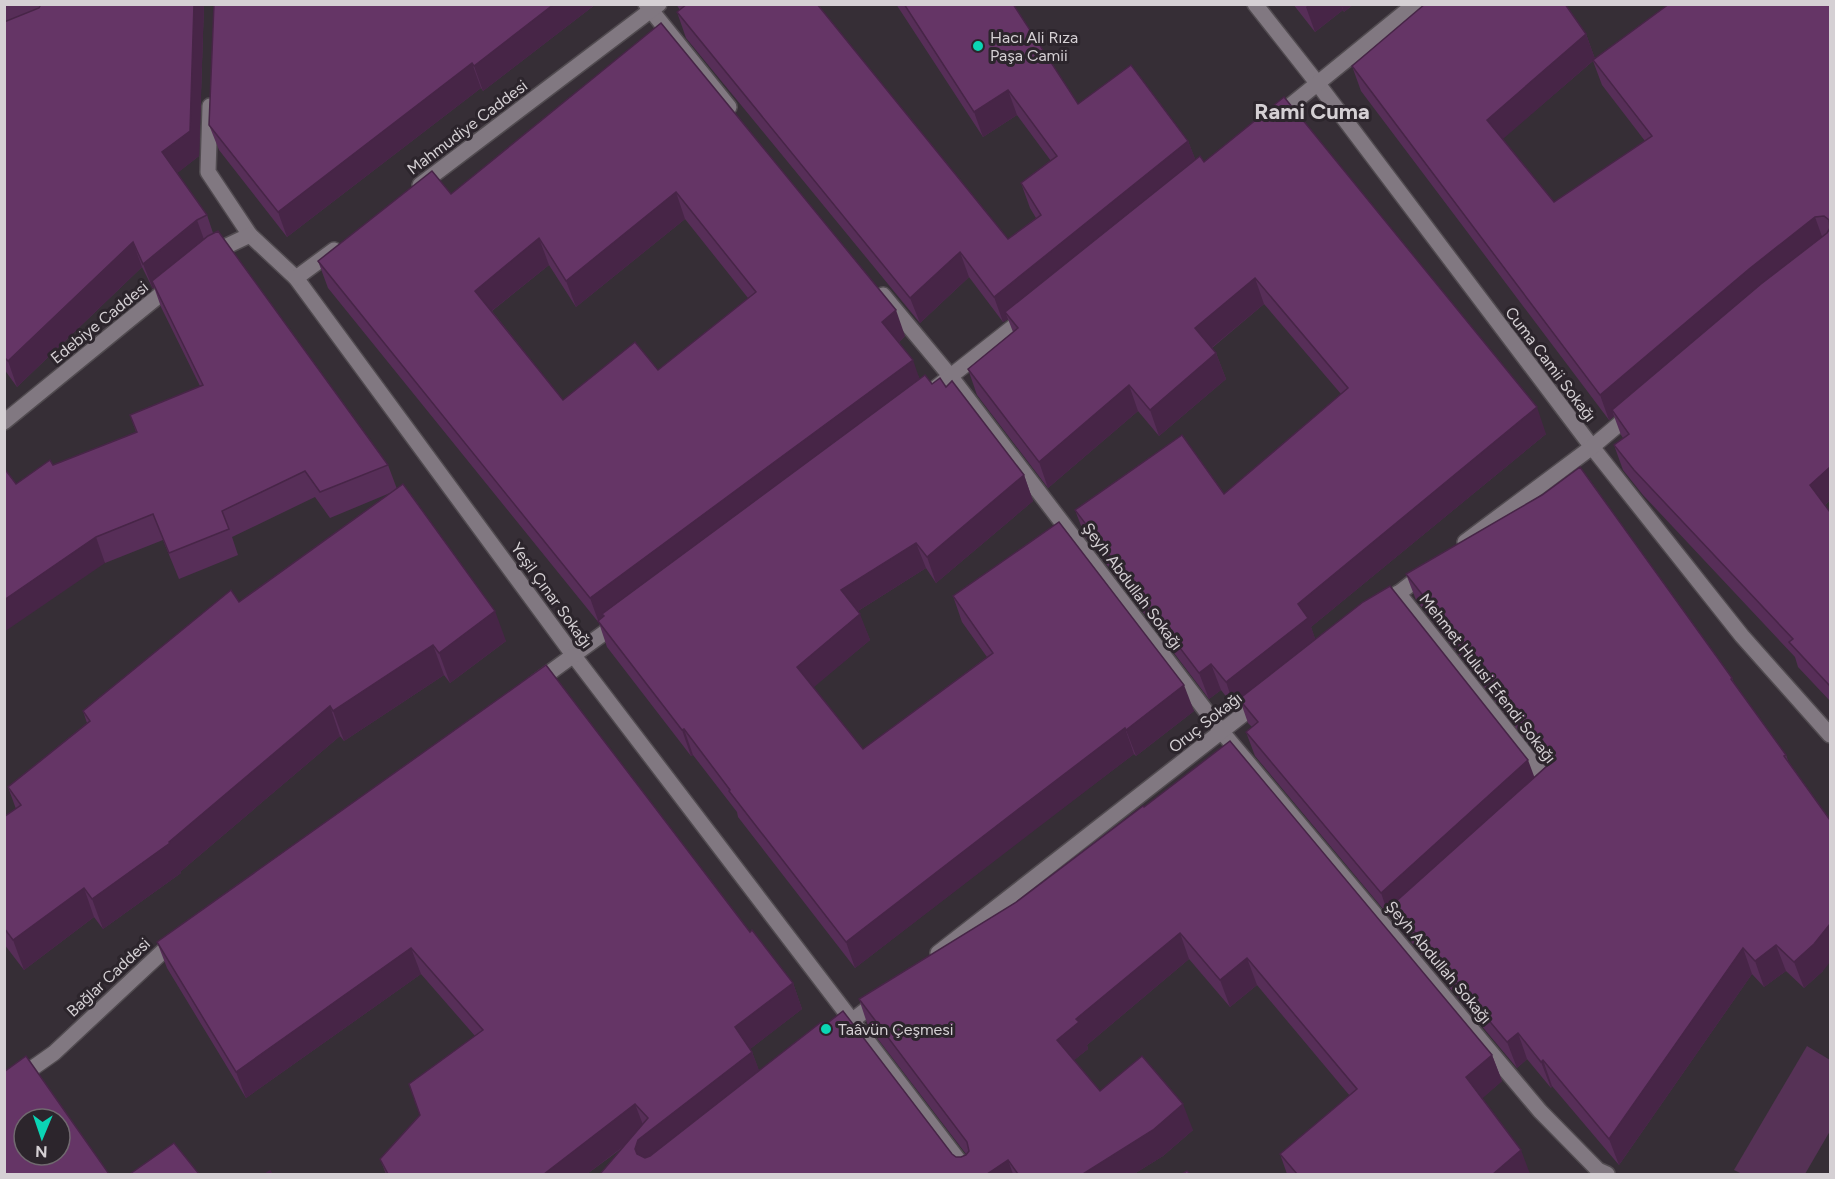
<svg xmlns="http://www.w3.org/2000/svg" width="1835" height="1179" font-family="Figtree,sans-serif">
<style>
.green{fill:#563256}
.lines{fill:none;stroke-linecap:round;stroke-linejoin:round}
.minor-casing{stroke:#514b50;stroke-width:18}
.minor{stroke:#817881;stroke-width:15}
.wall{fill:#572e58;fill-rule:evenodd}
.shaded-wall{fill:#472547}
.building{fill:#653566;stroke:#472547;stroke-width:1.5;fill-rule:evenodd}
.poi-dot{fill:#0bd5b5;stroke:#2c252c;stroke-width:2}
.labels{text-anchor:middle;stroke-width:6;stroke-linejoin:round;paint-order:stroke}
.poi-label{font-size:16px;fill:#d5d0d4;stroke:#2c252c;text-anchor:start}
.street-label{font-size:16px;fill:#d5d0d4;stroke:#2c252c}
.district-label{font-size:22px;font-weight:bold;fill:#d5d0d4;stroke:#2c252c}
</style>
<rect width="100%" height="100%" fill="#362e36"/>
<path class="green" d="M1807,1046L1830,1060V1131L1805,1174H1742L1734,1170Z"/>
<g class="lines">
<defs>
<g id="minor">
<path d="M646,4L729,107"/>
<path d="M1255,4L1318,84L1592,447L1742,636L1830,735"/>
<path d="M210,106L208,172L250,235L296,278L574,656L969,1174"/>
<path d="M1275,118L1415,4"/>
<path d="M420,185L659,4"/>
<path d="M212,253L250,235"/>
<path d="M296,278L334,250"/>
<path d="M883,295L951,377L1222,732L1540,1111L1598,1170L1607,1174"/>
<path d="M928,394L1027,316"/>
<path d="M4,422L172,285"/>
<path d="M1465,542L1592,447L1631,414"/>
<path d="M1398,593L1550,785L1547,787"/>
<path d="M1382,606L1425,573"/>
<path d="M534,684L619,622"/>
<path d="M938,953L1259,702"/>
<path d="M836,1033L879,1000"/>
<path d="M4,1088L54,1053L175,940"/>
</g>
</defs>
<use href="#minor" class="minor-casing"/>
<use href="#minor" class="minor"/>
</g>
<g class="wall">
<path d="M4,4H204L199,156L177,173L207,215L213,233L388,465L397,489L506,641L450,683L444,675L344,741L340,736L180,872L181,873L103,929L94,917L24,970L4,944V817L16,809L8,787L87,723L83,711L239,602L390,493L330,518L315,497L232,537L238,555L179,579L163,540L105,563L16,484L53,465L136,432L130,415L200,386L161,307L154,287L153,289L142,267L17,387L4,369Z"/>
<path d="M214,4H596L483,91L481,88L287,237L219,150L209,125Z"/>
<path d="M676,4H817L1008,239L1036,218L1030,208L1021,183L1051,161L1017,115L983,137L896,4H1013L1078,104L1188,141L1195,159L1204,162L1546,434L1311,627L1315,639L1534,777L1546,766L1416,600L1406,574L1732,678L1734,683L1786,755L1789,763L1823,971L1804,988L1786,971L1764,987L1752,974L1619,1165L1552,1086L1551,1088L1527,1059L1517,1068L1402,931L1395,912L1389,916L1255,756L1246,732L1252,727L1248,723L1241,703L1235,708L1221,690L1209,699L1085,536L1075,510L1224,494L1341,394L1264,304L1212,348L1216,353L1226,379L1159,436L1138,411L1048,488L977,395L968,369L1013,332L1008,319L1003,322L969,277L920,323L686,38L677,12L680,10Z"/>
<path d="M1293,4H1354L1344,12L1343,10L1315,32Z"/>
<path d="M1665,4H1830V500L1825,505L1830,512V701L1798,667L1795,657L1643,495L1623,470L1614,445L1623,438L1621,435L1614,416L1609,420L1361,91L1352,66L1586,34L1595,59L1666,6ZM1593,61L1602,85L1645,141L1554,202L1502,139Z"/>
<path d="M661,23L905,336L899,342L920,379L932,384L946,387L1024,475L1033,501L936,583L926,568L858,611L870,640L813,687L863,749L987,657L962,622L953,596L1194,711L1136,756L1134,754L1039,826L855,968L738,817L737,812L693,755L691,756L607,647L599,623L328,288L318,261L451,194ZM685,219L748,298L658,370L563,400L492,311L549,265L576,307Z"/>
<path d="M1143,806L1492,1055L1502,1081L1482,1098L1530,1174H1287L1280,1154L1350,1096L1257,985L1230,1007L1189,959L1087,1045L1088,1049L1074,1060L1100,1091L1193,1130L1163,1156L1134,1174H600L625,1146L587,1174H386L380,1159L420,1115L475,1036L421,974L246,1098L167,968L157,942L750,932L793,983L802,1009L750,1049L752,1052L759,1071L952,1154L956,1157H961L966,1154L868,1026L859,999L1015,903Z"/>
</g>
<g class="shaded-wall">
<path d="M194,4H204L199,156L171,178L162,152Z"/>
<path d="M554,4H596L483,91L474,66Z"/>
<path d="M1309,4H1341L1343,10L1315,32L1306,7Z"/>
<path d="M1341,4H1354L1344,12Z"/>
<path d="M1586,34L1595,59L1496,145L1487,120Z"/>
<path d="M472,63L481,88L287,237L278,212Z"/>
<path d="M1008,90L1017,115L983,137L974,112Z"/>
<path d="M1188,141L1198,166L1005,312L1008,319L1003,322L994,297Z"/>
<path d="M676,192L685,219L576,307L566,281Z"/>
<path d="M1815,217L1824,242L1612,410L1614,416L1609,420L1600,395L1749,269Z"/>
<path d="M197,220L206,245L152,281L154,287L153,289L143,264Z"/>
<path d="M539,238L549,265L484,317L475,291Z"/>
<path d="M133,242L142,267L17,387L8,361Z"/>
<path d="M960,252L969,277L920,323L910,298Z"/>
<path d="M1255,278L1264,304L1204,354L1195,328Z"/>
<path d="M896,310L905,336L892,349L882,322Z"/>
<path d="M1216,353L1226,379L1159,436L1150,410Z"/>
<path d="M913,360L922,386L604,616L602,614L605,621L599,623L590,598Z"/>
<path d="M1129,385L1138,411L1048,488L1039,462Z"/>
<path d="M1537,407L1546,434L1311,627L1317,644L1239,699L1241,703L1235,708L1226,682L1298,604Z"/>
<path d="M1830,467V500L1819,510L1810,485Z"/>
<path d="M1024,475L1033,501L936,583L927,557Z"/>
<path d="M96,537L105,563L4,632V600Z"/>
<path d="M916,543L926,568L850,616L841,590Z"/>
<path d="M495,611L506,641L450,683L439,653Z"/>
<path d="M860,614L870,640L807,693L797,667Z"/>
<path d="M433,645L444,675L344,741L333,711Z"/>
<path d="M1211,664L1221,690L1209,699L1199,673Z"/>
<path d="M1184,685L1194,711L1136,756L1126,730Z"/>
<path d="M330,706L340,736L180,872L181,873L103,929L92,899L169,842Z"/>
<path d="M1125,728L1134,754L855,968L846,942Z"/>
<path d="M684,729L693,755L691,756L682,730Z"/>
<path d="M1528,760L1537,784L1392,905L1395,912L1389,916L1381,893Z"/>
<path d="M84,888L94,917L24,970L13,940Z"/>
<path d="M1830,924V962L1823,971L1804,988L1794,962Z"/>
<path d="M1180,933L1189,959L1087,1045L1088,1049L1067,1066L1057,1040L1076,1019Z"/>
<path d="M1776,945L1786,971L1764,987L1755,961Z"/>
<path d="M411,948L421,974L246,1098L236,1072Z"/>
<path d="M1743,948L1752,974L1619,1165L1609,1139Z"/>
<path d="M1247,958L1257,985L1230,1007L1220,980Z"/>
<path d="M793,983L802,1009L745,1053L735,1027Z"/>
<path d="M1518,1033L1527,1059L1517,1068L1507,1042Z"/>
<path d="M752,1052L762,1078L644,1174L635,1149L638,1140Z"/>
<path d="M1492,1055L1502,1081L1476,1104L1466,1077Z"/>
<path d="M1543,1060L1552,1086L1551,1088L1541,1062Z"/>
<path d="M635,1104L645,1130L587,1174H544Z"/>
<path d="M1183,1104L1193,1130L1163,1156L1134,1174H1083Z"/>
<path d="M1521,1150L1530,1174H1493Z"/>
<path d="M1008,1160L1013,1174H987Z"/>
</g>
<g class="building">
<path d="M41,4H194L190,131L162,152L207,215L197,220L143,264L133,242L8,361L4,357V22L39,8Z"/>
<path d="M214,4H554L474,66L472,63L278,212L209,125Z"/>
<path d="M687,4H817L1008,239L1041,215L1021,183L1057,156L1008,90L974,112L904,4H1013L1078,104L1131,65L1188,141L994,297L960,252L910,298L677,12Z"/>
<path d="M1425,4H1565L1586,34L1487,120L1554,202L1652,136L1593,60L1669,4H1830V467L1810,485L1830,512V686L1789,642L1793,639L1634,470L1614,445L1629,434L1612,410L1761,284L1827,233L1830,228L1829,220L1824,216L1815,217L1749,269L1600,395L1352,66Z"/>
<path d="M661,23L896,310L882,322L913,360L590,598L318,261L432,171L451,194ZM676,192L756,292L658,370L635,342L563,400L475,291L539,238L566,281Z"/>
<path d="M1284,97L1537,407L1298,604L1308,618L1226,682L1211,664L1199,673L1075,510L1182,435L1224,494L1348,388L1255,278L1195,328L1216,353L1150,410L1129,385L1039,462L968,369L1018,328L1005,312L1200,156L1204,162Z"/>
<path d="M218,231L388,465L320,492L305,471L222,511L229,529L169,553L153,514L96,537L4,600V468L16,484L50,460L53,465L137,432L130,415L203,385L152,281L208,236Z"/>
<path d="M925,375L932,384L940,378L946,387L952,381L1024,475L927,557L916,543L841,590L860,614L797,667L863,749L993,653L953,596L1059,522L1184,685L1126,730L1125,728L1029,801L846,942L729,791L730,790L684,729L682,730L598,621L604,616L602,614Z"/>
<path d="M1580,467L1732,678L1731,679L1786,755L1784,756L1830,820V924L1814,944L1794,962L1776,945L1755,961L1743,948L1609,1139L1543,1060L1541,1062L1518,1033L1507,1042L1392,905L1547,766L1550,761V757L1406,574L1542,495Z"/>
<path d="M403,484L495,611L439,653L433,645L333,711L330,706L169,842L170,843L92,899L84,888L13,940L4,928V817L21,805L8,787L90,721L83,711L231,590L239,602Z"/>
<path d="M1390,586L1528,760L1381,893L1246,732L1258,722L1239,699L1363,602Z"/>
<path d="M546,665L750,932L752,930L793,983L735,1027L752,1052L638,1140L635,1149L637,1154L645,1158L650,1156L820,1023L823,1022L825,1025L843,1011L952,1154L956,1157H961L966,1155L969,1151L967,1142L859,999L1015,903L1143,806L1144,807L1230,741L1492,1055L1466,1077L1521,1150L1493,1174H1297L1280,1154L1357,1089L1247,958L1220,980L1180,933L1076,1019L1079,1022L1057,1040L1100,1091L1142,1056L1183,1104L1153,1130L1083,1174H1018L1008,1160L987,1174H600L648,1118L635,1104L544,1174H388L380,1159L420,1115L409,1084L483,1030L411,948L236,1072L157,942Z"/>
<path d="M26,1056L109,1174H4V1072ZM24,1119H60V1155H24Z"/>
<path d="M174,1143L199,1174H130Z"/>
<path d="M270,1171L272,1174H265Z"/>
<path d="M1187,1171L1190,1174H1182Z"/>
</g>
<g class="poi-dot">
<circle cx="978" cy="46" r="6"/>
<circle cx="826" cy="1029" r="6"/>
</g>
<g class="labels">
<g class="poi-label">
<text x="990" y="43">Hacı Ali Rıza<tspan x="990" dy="18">Paşa Camii</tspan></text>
<text x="838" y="1035">Taâvün Çeşmesi</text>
</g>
<g class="street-label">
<text transform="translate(467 127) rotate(-37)" y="6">Mahmudiye Caddesi</text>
<text transform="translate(99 322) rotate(-39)" y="6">Edebiye Caddesi</text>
<text transform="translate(1551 364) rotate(53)" y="6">Cuma Camii Sokağı</text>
<text transform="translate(1133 586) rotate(53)" y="6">Şeyh Abdullah Sokağı</text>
<text transform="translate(552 595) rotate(54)" y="6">Yeşil Çınar Sokağı</text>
<text transform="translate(1488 678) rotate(52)" y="6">Mehmet Hulusi Efendi Sokağı</text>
<text transform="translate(1205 722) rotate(-38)" y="6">Oruç Sokağı</text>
<text transform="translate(1439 962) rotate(50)" y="6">Şeyh Abdullah Sokağı</text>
<text transform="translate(108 977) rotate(-43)" y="6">Bağlar Caddesi</text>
</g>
<g class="district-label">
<text x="1312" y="119">Rami Cuma</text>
</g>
</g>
<rect width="1835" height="1179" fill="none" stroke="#d5d0d4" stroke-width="12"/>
<g transform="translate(42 1137) rotate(182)"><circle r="28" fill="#2c252c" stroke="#70696f" stroke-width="1.5"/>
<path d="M0-4.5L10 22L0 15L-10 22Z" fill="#0bd5b5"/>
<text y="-9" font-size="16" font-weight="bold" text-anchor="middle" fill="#d5d0d4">N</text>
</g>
</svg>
